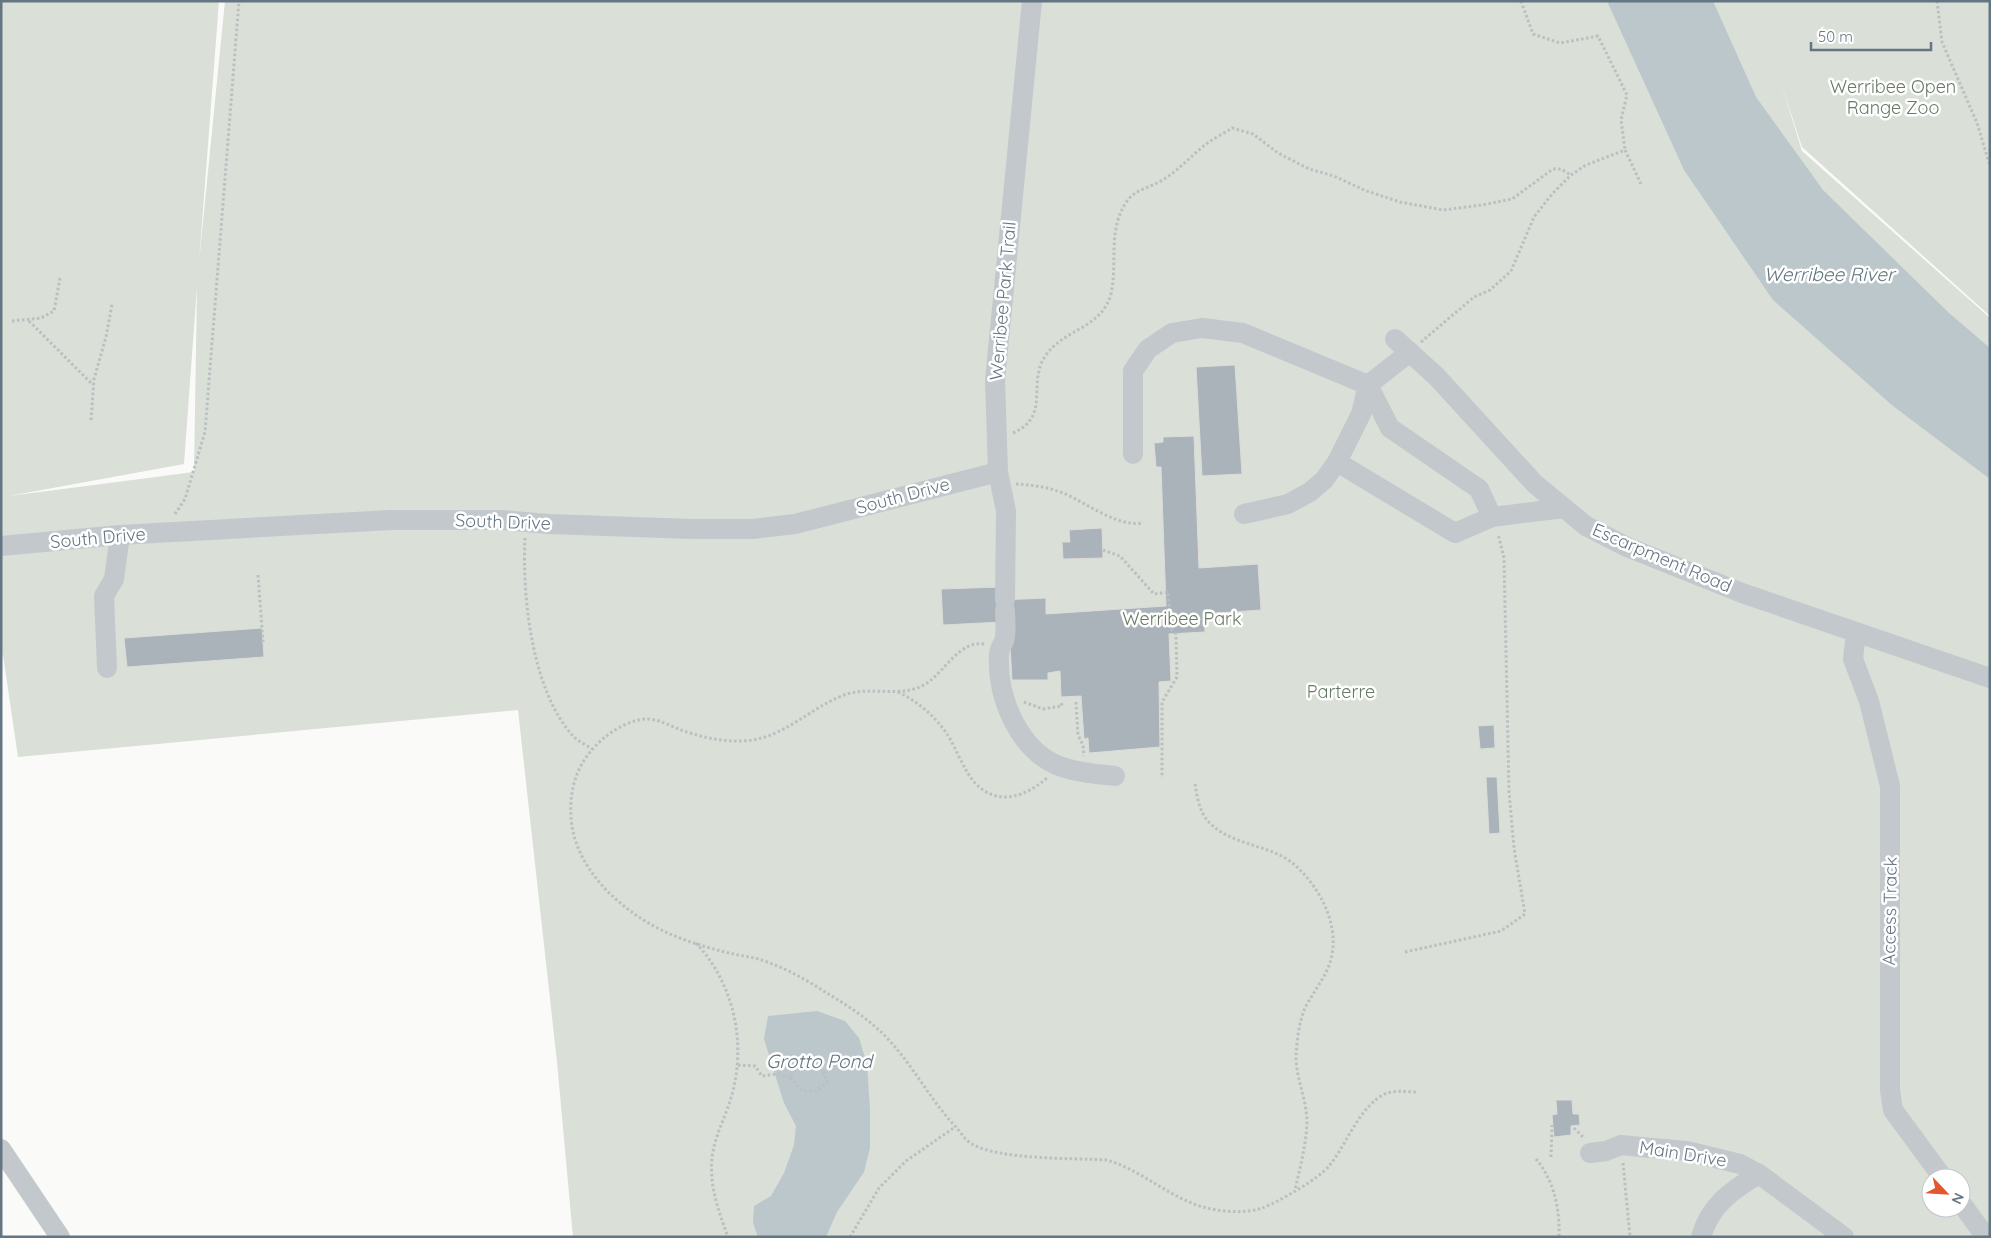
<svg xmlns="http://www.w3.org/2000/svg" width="1991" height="1238" font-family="Quicksand,sans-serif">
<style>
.green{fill:#dadfd7;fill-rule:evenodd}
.water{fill:#bbc7cb}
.building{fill:#aab3b9;stroke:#dcdcda}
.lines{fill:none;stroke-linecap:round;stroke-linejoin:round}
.path{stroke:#bbbfc2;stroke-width:3;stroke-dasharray:2.5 2.5;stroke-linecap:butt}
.minor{stroke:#c3c8cc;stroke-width:20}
.labels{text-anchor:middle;stroke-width:5;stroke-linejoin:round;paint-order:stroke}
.park-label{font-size:18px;fill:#687a64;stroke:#fff}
.street-label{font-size:18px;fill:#657683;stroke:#fff}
.water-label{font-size:19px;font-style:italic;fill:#60757c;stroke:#fff}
</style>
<rect width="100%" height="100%" fill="#fafaf8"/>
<path class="green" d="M1,1H219L199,262L225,1H1990V316L1802,147L1781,83L1802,151L1990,318V1237H573L557,1062L518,710L18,757L3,655H1ZM197,287L194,472L9,496L184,464ZM1931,1178H1961V1208H1931Z"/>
<g class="water">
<path d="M1607,1H1713L1756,97L1823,190L1949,313L1990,348V479L1893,406L1773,300L1684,170Z"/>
<path d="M817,1011L845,1021L859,1038L867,1064L870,1110V1148L864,1172L837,1212L826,1237H758L753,1223L754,1206L771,1196L784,1173L794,1145L796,1126L784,1103L764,1039L768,1016Z"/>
</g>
<g class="building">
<path d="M1235,365L1242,474L1202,476L1196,367Z"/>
<path d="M1194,436L1199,568L1258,564L1261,610L1204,614L1205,632L1169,634L1171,681L1159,682L1160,747L1089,753L1088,738L1084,739L1081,696L1061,697L1060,671L1048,673V680H1012L1008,610L1002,622L943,625L941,589L1001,587V600L1046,598V614L1166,606L1161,467H1156L1154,443L1163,442V437Z"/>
<path d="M1102,528L1103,558L1063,559L1062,542H1070L1069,530Z"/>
<path d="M262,628L264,657L127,667L124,638Z"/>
<path d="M1494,725L1495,748L1480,749L1478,726Z"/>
<path d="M1486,777H1497L1500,833L1489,834Z"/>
<path d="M1556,1100H1572L1573,1114H1579L1580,1125L1571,1126V1135L1554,1137L1552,1115L1557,1114Z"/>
</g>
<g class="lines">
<g class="path">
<path d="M1521,1L1533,34L1560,43L1598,36L1627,95L1621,120L1625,149"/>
<path d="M1937,1L1942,42L1977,123L1990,166"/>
<path d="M12,321L41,318L54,311L60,278"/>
<path d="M29,321L93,385"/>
<path d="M1421,342L1474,297L1490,290L1511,271L1534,217L1552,194L1571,175L1586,165L1625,150L1641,184"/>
<path d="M91,420L94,379L106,337L112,304"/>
<path d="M1013,433C1052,416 1026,383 1046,355C1064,329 1102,328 1111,294C1118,263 1107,230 1127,201C1135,190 1148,188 1159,182C1178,172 1192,154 1209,142C1216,137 1225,133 1232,128L1253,134L1278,153L1309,169L1334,176L1364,190L1400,202L1443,210L1482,205L1512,199L1553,169H1561L1571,175"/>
<path d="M1016,484C1032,485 1048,487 1063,493C1087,503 1117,527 1142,523"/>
<path d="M175,514L185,499L205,432L239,1"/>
<path d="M525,538C522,597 532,691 573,736C578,741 586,745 592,749"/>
<path d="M1103,550L1120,556L1154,594L1168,592L1172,630L1176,634L1177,677L1162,702V778"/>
<path d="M258,575L263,642"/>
<path d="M984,644C960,640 945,671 927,683C903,699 874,686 847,694C817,704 793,729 762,738C736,745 706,739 681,730C670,726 659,719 647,719C633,719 614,729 604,738C579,759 569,785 571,817C574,870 624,914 670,934C691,943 715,950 738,955C748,957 758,958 767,962C787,969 807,980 825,992C847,1005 869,1019 887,1038C913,1065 930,1100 956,1127C961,1133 966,1141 972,1144C999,1160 1074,1158 1107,1160C1147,1172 1175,1204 1217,1210C1231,1212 1248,1213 1262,1208C1277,1203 1320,1178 1329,1166C1347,1144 1356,1113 1381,1096C1392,1089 1405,1092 1418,1092"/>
<path d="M898,692C917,701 935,716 947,734C956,748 965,773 976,784C999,807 1026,796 1047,778"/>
<path d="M1024,702L1043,709L1062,706L1061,701"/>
<path d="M1076,702L1078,735L1083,745L1084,756"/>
<path d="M1195,784C1197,796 1199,810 1207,820C1230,847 1271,843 1296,866C1323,891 1343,932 1328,968C1322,982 1312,994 1305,1008C1299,1022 1297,1040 1296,1056C1296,1079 1307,1100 1307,1123C1306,1145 1300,1168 1295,1190"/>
<path d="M696,943C736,986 748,1049 729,1104C723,1122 714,1139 712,1158C709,1185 719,1213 728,1237"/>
<path d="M1405,952L1501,931L1525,914L1514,848L1509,791L1504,558L1498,534"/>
<path d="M738,1065L755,1066L762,1076L776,1074L790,1077L803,1059C818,1059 824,1070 827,1083L816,1091H802L790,1077"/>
<path d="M1574,1128L1584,1138"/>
<path d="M1551,1157L1552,1125"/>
<path d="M1536,1159C1554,1180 1560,1209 1559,1237"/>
<path d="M1623,1163L1630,1237"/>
<path d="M850,1237L879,1188L906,1161L955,1127"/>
</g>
<g class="minor">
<path d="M1395,339L1436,376L1535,484L1586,526L1627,547L1742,593L1990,678"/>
<path d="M1133,454V371L1148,349L1172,333L1202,328L1243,333L1368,385L1390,428L1479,489L1492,517L1564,508"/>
<path d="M1337,462L1455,533L1492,517"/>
<path d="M1244,514L1288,504L1310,492L1324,480L1337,462L1361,414L1368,385L1410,352"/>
<path d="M1,546L120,535L391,520H502L549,524L692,529H753L795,524L998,472"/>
<path d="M1005,600L1006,511L998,472L995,380L1032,1"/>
<path d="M1005,610C1005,619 1007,632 1004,641C1002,646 999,649 999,655C997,698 1019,752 1062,767C1079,773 1097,774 1115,776"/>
<path d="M1856,633L1853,659L1869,701L1890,786V1090L1893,1110L1943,1178"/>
<path d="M107,668L104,596L114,579L120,535"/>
<path d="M1,1149L60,1237"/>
<path d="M1590,1153L1606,1151L1621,1145L1641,1147L1687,1151L1740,1164L1759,1174L1844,1237"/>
<path d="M1961,1203L1986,1237"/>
<path d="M1701,1237C1710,1205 1732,1190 1759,1174"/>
</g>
</g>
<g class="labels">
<g class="park-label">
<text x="1893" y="93">Werribee Open<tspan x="1893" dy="21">Range Zoo</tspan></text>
<text x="1182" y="625">Werribee Park</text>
<text x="1341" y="698">Parterre</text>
</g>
<g class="street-label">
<text transform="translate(1003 301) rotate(-85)" y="6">Werribee Park Trail</text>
<text transform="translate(903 496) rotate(-15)" y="6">South Drive</text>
<text transform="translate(503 522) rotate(2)" y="6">South Drive</text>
<text transform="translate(98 538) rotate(-5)" y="6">South Drive</text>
<text transform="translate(1662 558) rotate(23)" y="6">Escarpment Road</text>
<text transform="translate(1890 911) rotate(-89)" y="6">Access Track</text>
<text transform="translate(1683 1154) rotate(9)" y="6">Main Drive</text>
</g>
<g class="water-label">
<text x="1829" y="281">Werribee River</text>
<text x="819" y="1068">Grotto Pond</text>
</g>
</g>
<rect width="1991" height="1238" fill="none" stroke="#657683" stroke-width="5"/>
<g transform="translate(1946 1193) rotate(115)"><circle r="24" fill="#ffffff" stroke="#c1c8cd"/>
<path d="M0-4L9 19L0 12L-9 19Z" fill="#e4572e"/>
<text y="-8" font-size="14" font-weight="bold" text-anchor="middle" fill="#657683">N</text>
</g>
<path d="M1811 42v8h120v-8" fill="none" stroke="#657683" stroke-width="2.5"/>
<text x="1818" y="42" font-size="15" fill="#657683" stroke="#ffffff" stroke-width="4" paint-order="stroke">50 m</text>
</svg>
